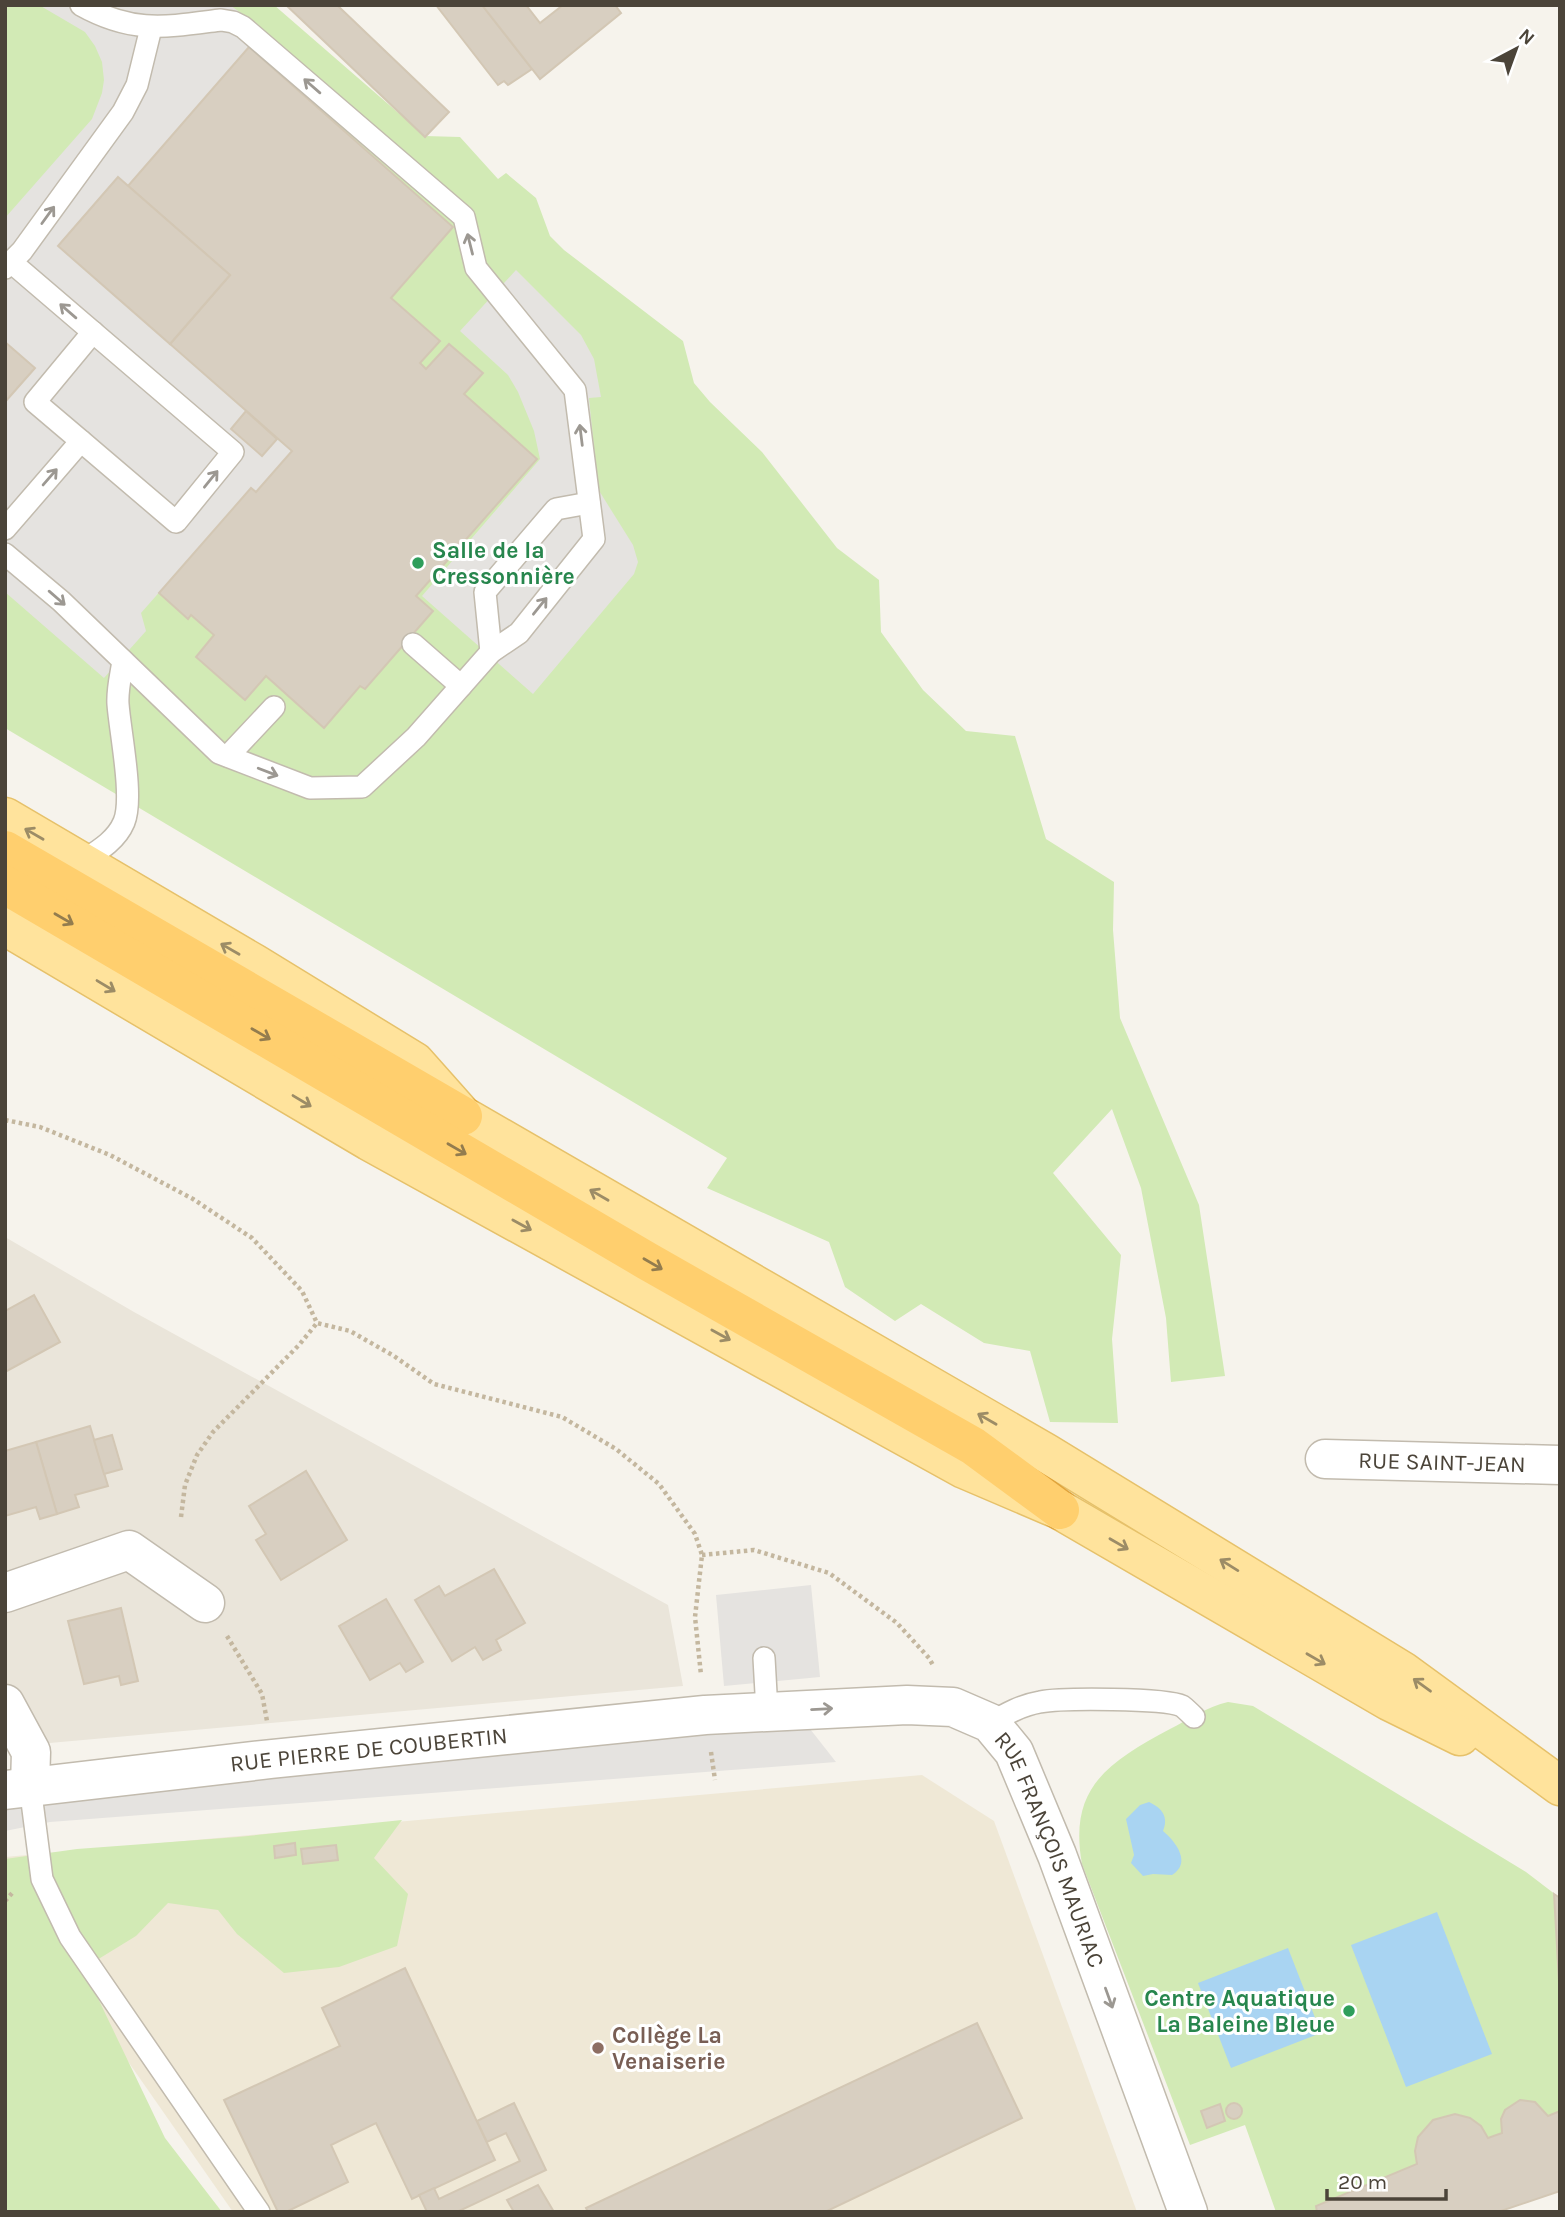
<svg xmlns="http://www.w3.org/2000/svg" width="1565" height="2217" font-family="Karla,sans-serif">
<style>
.residential{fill:#eae5da}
.education{fill:#efe8d6}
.green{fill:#d2eab5}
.parking{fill:#e5e3e0}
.water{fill:#a9d4f2}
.building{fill:#d8cfc1;stroke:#d3c7b4;stroke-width:2}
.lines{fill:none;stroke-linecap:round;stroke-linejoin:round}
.lane-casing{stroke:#c2bbae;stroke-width:24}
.street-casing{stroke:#c2bbae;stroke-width:41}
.primary-casing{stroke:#e6c16a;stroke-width:41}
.highway-casing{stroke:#e0a43c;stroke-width:41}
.path{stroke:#c4b79f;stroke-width:4.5;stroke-dasharray:3.5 3.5;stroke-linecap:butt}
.lane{stroke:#fff;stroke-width:21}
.street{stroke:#fff;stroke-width:38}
.primary{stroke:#ffe39c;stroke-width:38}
.highway{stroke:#ffcf6e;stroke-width:38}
.oneway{stroke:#9c9892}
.oneway2{stroke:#9c8c66}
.oneway3{stroke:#937c4e}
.leisure-dot{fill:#2e9e5b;stroke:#fff;stroke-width:2.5}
.education-dot{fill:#8d6e63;stroke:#fff;stroke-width:2.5}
.labels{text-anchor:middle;stroke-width:6;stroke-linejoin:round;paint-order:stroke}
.leisure-label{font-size:23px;font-weight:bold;fill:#27864d;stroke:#fff;text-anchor:start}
.street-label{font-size:23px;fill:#4b4439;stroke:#fff}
.education-label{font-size:23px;font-weight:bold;fill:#785e54;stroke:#fff;text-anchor:start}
</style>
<rect width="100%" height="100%" fill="#f6f3ec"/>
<path class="residential" d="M5,1237L134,1312L668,1605L683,1686L5,1747Z"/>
<path class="education" d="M922,1775L994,1821L1137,2212H233L5,1885V1857Z"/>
<g class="green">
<path d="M5,5H274L425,136L460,137L498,179L506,173L536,198L550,236L564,250L683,341L694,383L710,402L762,452L837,548L879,580L881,632L923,690L966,731L1015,736L1046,839L1114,882L1113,930L1120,1018L1199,1205L1225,1376L1171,1382L1166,1318L1141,1188L1112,1109L1053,1173L1121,1255L1112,1339L1118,1423L1050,1422L1030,1351L984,1343L921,1304L895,1321L845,1287L829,1242L707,1188L727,1158L5,728Z"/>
<path d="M1228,1702L1253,1706L1526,1872L1560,1898V2191L1498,2212H1276L1245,2125L1190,2145L1082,1864C1068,1787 1109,1762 1170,1729C1188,1720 1208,1706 1228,1702Z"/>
<path d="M402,1820L374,1858L408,1894L397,1946L339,1967L284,1973L237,1934L218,1910L168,1903L136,1936L92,1963L93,1988L165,2138L222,2212H5V1859L77,1849L238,1837Z"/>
</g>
<g class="parking">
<path d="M39,5H230L265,31L128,186L118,178L58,246L246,411L231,429L262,456L277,439L292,451L256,492L251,488L141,613L146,631L104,678L5,592V218L92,119L102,93L104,80L102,62L95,46L85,32Z"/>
<path d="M516,270L581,335L594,359L601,397L589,398L598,489L633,545L638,562L634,574L533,694L422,596L540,459L534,431L518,392L508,375L460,331Z"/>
<path d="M811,1585L820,1677L724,1686L716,1595Z"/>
<path d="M803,1720L836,1762L50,1822L5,1831V1796Z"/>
</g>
<g class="water">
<path d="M1149,1802C1162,1808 1169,1817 1163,1831C1176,1842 1192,1863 1172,1875L1153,1874L1143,1876L1131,1863L1134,1855L1126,1819L1140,1805Z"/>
<path d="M1437,1912L1492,2054L1406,2087L1351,1945Z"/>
<path d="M1288,1948L1321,2033L1231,2068L1198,1983Z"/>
</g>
<g class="building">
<path d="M286,5H337L449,112L425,137Z"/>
<path d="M436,5H482L532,69L508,85L504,81L498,85Z"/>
<path d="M482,5H526L540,23L563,5H615L621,13L540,79Z"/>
<path d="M249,47L453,227L391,298L440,341L420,363L426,369L449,344L483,373L464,394L537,459L416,596L433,611L365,689L360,686L324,728L266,676L245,700L196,657L214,635L191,615L188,619L159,593L251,488L256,492L292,451L170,344L230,275L128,186Z"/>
<path d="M118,177L230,275L170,344L58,246Z"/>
<path d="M5,342L35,368L5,402Z"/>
<path d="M246,411L277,439L262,456L231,429Z"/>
<path d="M34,1295L60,1342L5,1372V1311Z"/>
<path d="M90,1426L108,1486L75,1495L79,1507L57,1514L36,1442Z"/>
<path d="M112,1435L122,1469L104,1474L94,1440Z"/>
<path d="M36,1442L57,1514L40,1519L36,1507L5,1516V1451Z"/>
<path d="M306,1471L347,1540L281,1580L256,1540L266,1534L249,1506Z"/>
<path d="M494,1569L525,1623L496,1640L501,1650L483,1660L475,1647L452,1661L415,1600L439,1586L445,1596Z"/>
<path d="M386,1599L423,1662L406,1672L400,1663L370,1680L339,1626Z"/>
<path d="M121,1608L138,1681L121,1685L119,1676L84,1684L68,1621Z"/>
<path d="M295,1843L296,1855L275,1858L274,1846Z"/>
<path d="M336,1845L338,1860L303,1864L301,1849Z"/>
<path d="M1554,1894L1560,1898V1999Z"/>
<path d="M405,1968L495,2160L412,2199L376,2123L331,2145L348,2182L286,2212H278L224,2100L340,2046L322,2008Z"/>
<path d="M977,2023L1022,2118L825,2212H588L586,2208Z"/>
<path d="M1520,2100L1535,2102L1548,2116L1560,2111V2191L1498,2212H1317L1316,2206L1417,2164L1415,2151L1418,2137L1433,2120L1455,2114L1470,2118L1481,2126L1488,2138L1502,2133L1501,2119L1505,2110Z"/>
<circle cx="1234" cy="2111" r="8"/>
<path d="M514,2103L546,2170L457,2212H427L419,2195L434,2188L439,2199L520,2161L506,2133L487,2142L477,2121Z"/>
<path d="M1220,2104L1225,2121L1207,2128L1201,2111Z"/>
<path d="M538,2185L554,2212H514L507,2200Z"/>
</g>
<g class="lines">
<defs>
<g id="lane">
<path d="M5,268L22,251L123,112L137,85L151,28"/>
<path d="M81,441L35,402L93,332"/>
<path d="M5,529L81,441L176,522L233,452L11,262"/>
<path d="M5,554L61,601L219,753L310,788L362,787L416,737L491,652L519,633L594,539L575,390L476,268L464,217L243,27L233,22L221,20C166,27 133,34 81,5"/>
<path d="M413,644L461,686"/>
<path d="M491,652L485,592L556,509L589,503"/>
<path d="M228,756L274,707"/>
<path d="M81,862C98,851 116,841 124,822C134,798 120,732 118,704C117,690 121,675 123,661"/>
<path d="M764,1658L767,1711"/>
<path d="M990,1723C1006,1714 1022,1705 1040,1702C1061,1698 1165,1698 1182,1706C1186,1709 1191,1714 1194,1717"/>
<path d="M30,1786L42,1879L70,1937L259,2212"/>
</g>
<g id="street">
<path id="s1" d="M1325,1459L1560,1465"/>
<path d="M5,1593L129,1550L205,1603"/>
<path d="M5,1704L31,1752L30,1786"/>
<path id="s2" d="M5,1790L271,1759L705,1715L907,1705L953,1707L990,1723L1014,1752L1057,1855L1188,2212"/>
</g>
<g id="primary">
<path d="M5,817L255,964L415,1062L463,1116L1046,1453L1404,1672L1560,1786"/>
<path d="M5,926L369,1141L964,1469L1060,1510L1389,1701L1460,1736"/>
</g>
<g id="highway">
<path d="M5,850L463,1116"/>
<path d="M5,885L647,1261L973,1446L1060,1510"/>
</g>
</defs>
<use href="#lane" class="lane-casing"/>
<use href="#street" class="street-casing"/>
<use href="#primary" class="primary-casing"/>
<use href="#highway" class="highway-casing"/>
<g class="path">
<path d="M5,1120L40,1127L110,1155L193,1199L252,1238L302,1291L317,1323L350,1331L394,1356L434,1384L562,1417L616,1449L659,1484L695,1534L702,1555L695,1617L701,1675"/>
<path d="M181,1517L185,1485L197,1455L213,1432L299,1345L317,1323"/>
<path d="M702,1555L754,1550L829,1573L897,1623L929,1658L934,1667"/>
<path d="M227,1636L262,1694L267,1721"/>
<path d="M711,1752L715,1780"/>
<path d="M5,1901L14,1891"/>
</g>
<use href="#lane" class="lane"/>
<use href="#street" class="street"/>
<use href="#primary" class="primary"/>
<use href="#highway" class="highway"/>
</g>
<defs><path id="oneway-shaft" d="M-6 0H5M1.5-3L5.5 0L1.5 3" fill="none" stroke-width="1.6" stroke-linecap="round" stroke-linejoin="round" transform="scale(1.75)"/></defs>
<g class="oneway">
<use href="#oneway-shaft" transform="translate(312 86) rotate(-139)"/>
<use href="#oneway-shaft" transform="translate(48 215) rotate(-54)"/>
<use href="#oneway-shaft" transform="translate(470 244) rotate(-104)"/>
<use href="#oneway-shaft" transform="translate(68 311) rotate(-139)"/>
<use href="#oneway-shaft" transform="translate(581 435) rotate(-97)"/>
<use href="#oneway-shaft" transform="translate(50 477) rotate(-49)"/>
<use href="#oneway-shaft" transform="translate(211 479) rotate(-51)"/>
<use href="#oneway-shaft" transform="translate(57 598) rotate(41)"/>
<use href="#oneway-shaft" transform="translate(540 606) rotate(-51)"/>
<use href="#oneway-shaft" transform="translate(268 772) rotate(21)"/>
<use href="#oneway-shaft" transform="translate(822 1709) rotate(-3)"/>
<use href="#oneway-shaft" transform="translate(1109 1998) rotate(70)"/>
</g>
<g class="oneway2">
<use href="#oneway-shaft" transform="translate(34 834) rotate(-150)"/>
<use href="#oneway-shaft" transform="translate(230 949) rotate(-150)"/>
<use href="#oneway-shaft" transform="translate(106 986) rotate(31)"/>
<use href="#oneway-shaft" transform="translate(302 1101) rotate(31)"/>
<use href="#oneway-shaft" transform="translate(599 1195) rotate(-150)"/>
<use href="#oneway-shaft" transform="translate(522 1225) rotate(29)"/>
<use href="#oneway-shaft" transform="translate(721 1335) rotate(29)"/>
<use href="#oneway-shaft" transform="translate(987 1419) rotate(-150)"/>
<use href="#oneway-shaft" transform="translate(1119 1544) rotate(30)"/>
<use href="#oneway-shaft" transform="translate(1229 1565) rotate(-148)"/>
<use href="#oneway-shaft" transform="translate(1316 1659) rotate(30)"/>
<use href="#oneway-shaft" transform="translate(1422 1685) rotate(-144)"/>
</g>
<g class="oneway3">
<use href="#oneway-shaft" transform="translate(64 919) rotate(30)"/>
<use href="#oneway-shaft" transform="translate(261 1034) rotate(30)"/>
<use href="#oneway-shaft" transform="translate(457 1149) rotate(30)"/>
<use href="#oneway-shaft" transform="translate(653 1264) rotate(30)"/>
</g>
<g class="leisure-dot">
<circle cx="418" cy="563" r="7"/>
<circle cx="1349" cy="2011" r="7"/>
</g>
<circle class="education-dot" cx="598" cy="2048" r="7"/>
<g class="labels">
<g class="leisure-label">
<text x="432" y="558">Salle de la<tspan x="432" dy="26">Cressonnière</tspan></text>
<text x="1335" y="2006" text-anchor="end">Centre Aquatique<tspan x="1335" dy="26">La Baleine Bleue</tspan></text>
</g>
<g class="street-label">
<text dy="8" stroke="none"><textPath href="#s1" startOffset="117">RUE SAINT-JEAN</textPath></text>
<text dy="8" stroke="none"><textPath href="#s2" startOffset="366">RUE PIERRE DE COUBERTIN</textPath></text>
<text dy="8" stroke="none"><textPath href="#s2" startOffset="1134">RUE FRANÇOIS MAURIAC</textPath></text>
</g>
<g class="education-label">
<text x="612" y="2043">Collège La<tspan x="612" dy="26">Venaiserie</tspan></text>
</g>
</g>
<rect width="1565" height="2217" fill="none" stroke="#4b4439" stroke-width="14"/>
<g transform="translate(1516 49) rotate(41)" stroke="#ffffff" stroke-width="5" paint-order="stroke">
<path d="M0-5L12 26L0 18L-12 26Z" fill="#4b4439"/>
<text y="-10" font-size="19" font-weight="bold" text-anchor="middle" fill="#4b4439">N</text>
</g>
<path d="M1327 2189v10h119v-10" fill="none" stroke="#4b4439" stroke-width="3.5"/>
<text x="1338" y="2189" font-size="21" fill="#4b4439" stroke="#ffffff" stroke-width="5" paint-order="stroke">20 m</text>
</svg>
